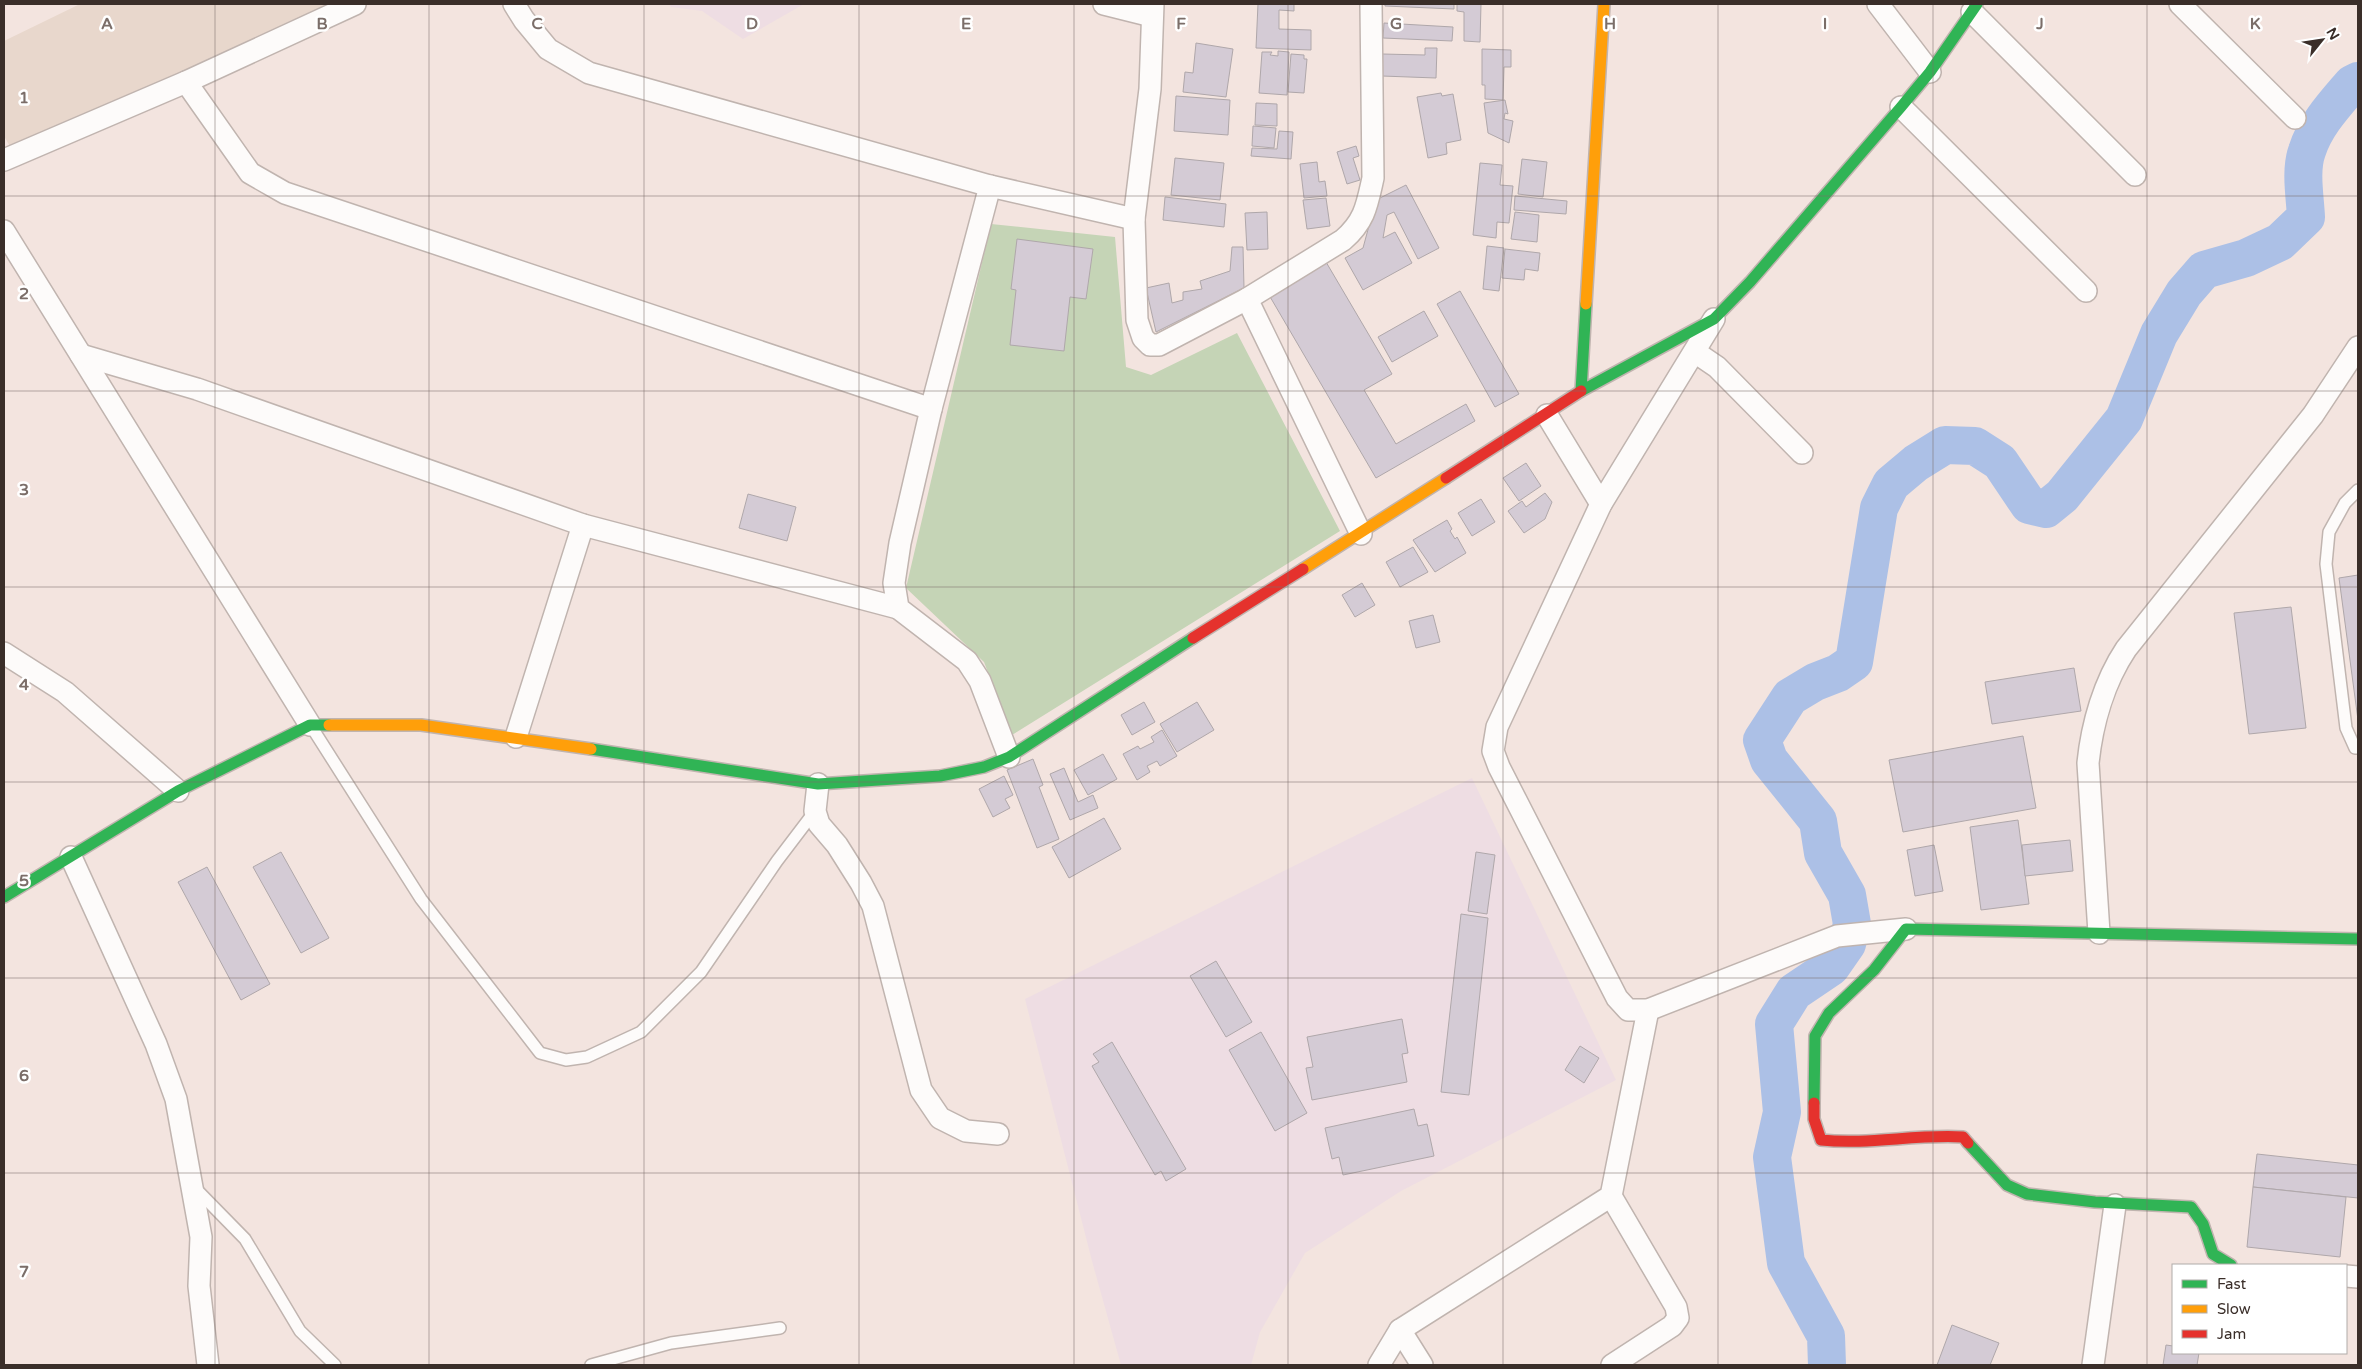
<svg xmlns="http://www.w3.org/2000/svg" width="2362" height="1369" font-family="'Varela Round',sans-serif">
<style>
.commercial{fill:#e8d7cc}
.education{fill:#eedde3}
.green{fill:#c5d4b6}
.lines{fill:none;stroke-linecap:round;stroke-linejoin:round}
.river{stroke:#acc0e6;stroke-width:38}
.building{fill:#d4cbd5;stroke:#afa7aa}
.lane-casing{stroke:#c0b4af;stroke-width:14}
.street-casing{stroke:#c0b4af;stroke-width:24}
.fast-casing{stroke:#c0b4af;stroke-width:14}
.slow-casing{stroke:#c0b4af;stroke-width:14}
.jam-casing{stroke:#c0b4af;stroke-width:14}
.lane{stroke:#fdfbfa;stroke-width:11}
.street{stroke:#fdfbfa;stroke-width:21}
.fast{stroke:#30b455;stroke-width:11}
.slow{stroke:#ff9f0a;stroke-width:11}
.jam{stroke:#e5322d;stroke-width:11}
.grid{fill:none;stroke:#7b6e69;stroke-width:1;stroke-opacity:0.55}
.grid-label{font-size:16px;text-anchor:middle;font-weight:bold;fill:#7b6e69;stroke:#fff;stroke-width:5;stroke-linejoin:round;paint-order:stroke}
</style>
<rect width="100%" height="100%" fill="#f3e4df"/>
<path class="commercial" d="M80,4H336L16,157L4,136V41Z"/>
<g class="education">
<path d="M669,4H804L743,39L702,11L671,7Z"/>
<path d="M1472,778L1616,1080L1401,1191L1305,1253L1260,1332L1251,1365H1121L1092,1261L1025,999Z"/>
</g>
<path class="green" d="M991,224L1115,237L1126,367L1151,375L1237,333L1340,531L1012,735L984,662L906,588Z"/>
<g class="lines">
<path class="river" d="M1827,1365L1826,1336L1786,1263L1772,1157L1782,1112L1774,1024L1794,992L1831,967L1847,944L1852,924L1847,895L1823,853L1818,821L1769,760L1762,740L1790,697L1815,682L1838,673L1854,662L1879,508L1891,484L1916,463L1945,445L1975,446L2000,462L2029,505L2046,509L2062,496L2124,419L2159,334L2184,293L2204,270L2246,258L2280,242L2306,217C2305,197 2300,170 2307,151C2315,125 2335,104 2352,84L2358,81"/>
</g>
<g class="building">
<path d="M1258,4H1294V11L1279,10V29L1311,30V50L1256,48Z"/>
<path d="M1385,4H1454V9L1385,6Z"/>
<path d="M1457,4H1481L1480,42L1464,41V12L1457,11Z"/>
<path d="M1384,23L1453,27L1452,41L1383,38Z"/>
<path d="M1196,43L1233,49L1226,97L1183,92L1185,72L1193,73Z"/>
<path d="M1425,48H1437L1436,78L1382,76V54L1425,55Z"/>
<path d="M1482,49L1511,50V67H1504L1503,100L1485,99V85H1482Z"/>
<path d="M1278,51L1289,52L1287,95L1259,93L1262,52H1272L1270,55L1278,56Z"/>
<path d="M1291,54L1304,55V59H1307L1304,93L1288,92Z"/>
<path d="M1441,93L1442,96L1453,94L1461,140L1446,143L1447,154L1428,158L1417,97Z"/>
<path d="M1176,96L1230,100L1228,135L1174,131Z"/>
<path d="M1505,100L1508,114L1505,113L1504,119L1513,121L1509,143L1488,133L1484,103Z"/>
<path d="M1256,103L1277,104V126L1255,125Z"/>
<path d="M1253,126L1276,128L1274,148L1252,146Z"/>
<path d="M1279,131L1293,132L1291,159L1251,156L1252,148L1277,149Z"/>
<path d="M1356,146L1359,156L1353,158L1360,180L1347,184L1337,152Z"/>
<path d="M1175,158L1224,163L1220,200L1171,195Z"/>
<path d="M1522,159L1547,162L1543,197L1518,194Z"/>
<path d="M1317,162L1319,182L1325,181L1327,196L1304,198L1300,164Z"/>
<path d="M1480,163L1502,165L1500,185L1513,186L1509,223L1497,222L1496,238L1473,235Z"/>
<path d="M1406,185L1439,248L1418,259L1394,212L1387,215L1383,238L1395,232L1412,263L1363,290L1345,258L1363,248L1376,200Z"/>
<path d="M1515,196L1567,201L1566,214L1514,210Z"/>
<path d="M1165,197L1226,204L1224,227L1163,220Z"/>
<path d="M1326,198L1330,226L1307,229L1303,200Z"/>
<path d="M1267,212L1268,249L1247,250L1245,213Z"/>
<path d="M1515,212L1539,215L1537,242L1511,239Z"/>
<path d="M1017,239L1093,249L1086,299L1070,297L1064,351L1010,345L1016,290L1011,289Z"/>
<path d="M1487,246L1504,248L1499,291L1483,289Z"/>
<path d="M1232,247H1243L1244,288L1156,332L1146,288L1169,283L1172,303L1183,300V292L1202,289L1200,281L1230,271Z"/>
<path d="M1505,249L1540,253L1538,271L1525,269L1524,280L1502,278Z"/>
<path d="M1326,262L1392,374L1364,390L1396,444L1466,404L1475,421L1376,478L1269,295Z"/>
<path d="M1460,291L1519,394L1495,407L1437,304Z"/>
<path d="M1424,311L1438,336L1392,362L1378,337Z"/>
<path d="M1526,463L1541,486L1519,501L1503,478Z"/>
<path d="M1545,493L1552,502L1545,519L1524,533L1508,511L1522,501L1526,507Z"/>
<path d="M748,494L796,507L787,541L739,528Z"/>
<path d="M1481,499L1495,522L1472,536L1458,513Z"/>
<path d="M1447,520L1452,529L1450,531L1455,539L1457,537L1466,553L1435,572L1413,540Z"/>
<path d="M1413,547L1428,572L1400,587L1386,562Z"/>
<path d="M2358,575V720L2339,578Z"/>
<path d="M1362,583L1375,605L1355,617L1342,595Z"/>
<path d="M2291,607L2306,728L2249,734L2234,613Z"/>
<path d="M1433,615L1440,642L1416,648L1409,621Z"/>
<path d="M2074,668L2081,711L1992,724L1985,682Z"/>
<path d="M1144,702L1155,722L1132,735L1121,715Z"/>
<path d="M1197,702L1214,730L1177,752L1160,724Z"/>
<path d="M1162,730L1177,756L1160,766L1157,761L1147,766L1150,772L1137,780L1123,754L1138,746L1140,749L1154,742L1151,737Z"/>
<path d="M2023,736L2036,808L1903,832L1889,760Z"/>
<path d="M1103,754L1117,779L1088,795L1074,770Z"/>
<path d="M1033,759L1043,785L1039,787L1059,839L1037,848L1007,770Z"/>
<path d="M1064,768L1078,802L1093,795L1098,808L1070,820L1050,774Z"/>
<path d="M1004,776L1013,795L1005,799L1010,808L993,817L979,789Z"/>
<path d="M1104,818L1121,849L1069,878L1052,847Z"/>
<path d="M2018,820L2029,904L1981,910L1970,827Z"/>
<path d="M2070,840L2073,871L2025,876L2022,845Z"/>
<path d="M1934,845L1943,891L1915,896L1907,850Z"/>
<path d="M281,852L329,938L301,953L253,867Z"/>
<path d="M1476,852L1495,855L1487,914L1468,911Z"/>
<path d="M207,867L270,984L241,1000L178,882Z"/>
<path d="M1461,914L1488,918L1469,1095L1441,1092Z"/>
<path d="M1216,961L1252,1022L1226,1037L1190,976Z"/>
<path d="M1402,1019L1408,1053L1402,1054L1407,1082L1312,1100L1306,1068L1313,1067L1307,1037Z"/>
<path d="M1261,1032L1307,1113L1275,1131L1229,1050Z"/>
<path d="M1112,1042L1186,1169L1166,1181L1161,1171L1155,1175L1092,1066L1099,1062L1093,1054Z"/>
<path d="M1580,1046L1599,1058L1584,1083L1565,1070Z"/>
<path d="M1414,1109L1418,1126L1427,1124L1434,1156L1343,1175L1339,1157L1332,1159L1325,1128Z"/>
<path d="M2257,1154L2358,1165V1198L2253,1187Z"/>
<path d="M2253,1187L2346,1197L2340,1257L2247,1247Z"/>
<path d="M1952,1325L1999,1343L1990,1365H1937Z"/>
<path d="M2166,1345L2173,1346V1353H2199L2197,1365H2163Z"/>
</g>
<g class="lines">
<defs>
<g id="lane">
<path d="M2358,490L2345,503L2329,532L2326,564L2346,728L2355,748H2358"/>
<path d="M311,726L421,899L540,1053L566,1060L587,1057L641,1032L701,972L777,861L815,811"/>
<path d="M195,1188L245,1239L300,1331L335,1365"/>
<path d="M591,1365L671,1343L780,1328"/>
</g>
<g id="street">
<path d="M514,4L524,20L548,49L589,73L990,186L1134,219"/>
<path d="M1104,4L1152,16"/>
<path d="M1153,4L1150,89L1134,219L1137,320L1143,338L1150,345H1159L1247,299"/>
<path d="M1878,4L1930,72"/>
<path d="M2180,4L2295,118"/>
<path d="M1972,12L2135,175"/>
<path d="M186,82L250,173L285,193L931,409"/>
<path d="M1901,107L2086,291"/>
<path d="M4,160L186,82L355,4"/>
<path d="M990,186L931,409L900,543L894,583L898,608L967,661L980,681L1009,757"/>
<path d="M4,231L310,725"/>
<path d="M1714,319L1601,504L1497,727L1493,751L1499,767L1617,998L1628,1010H1648L1837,936L1906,929"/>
<path d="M1695,352L1717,367L1802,453"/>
<path d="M81,355L197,389L583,525L898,608"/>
<path d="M1547,415L1601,504"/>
<path d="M1361,534L1247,299L1343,240C1365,221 1367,205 1373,178L1371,4"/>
<path d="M4,653L65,692L178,791"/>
<path d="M516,737L583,525"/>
<path d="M818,784L815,811L819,824L837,845L861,883L873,906L921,1090L940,1118L966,1131L998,1134"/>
<path d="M71,857L156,1044L176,1099L201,1237L199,1286L208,1365"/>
<path d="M2099,933L2088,763C2092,724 2104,682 2126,649L2313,415L2358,347"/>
<path d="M1611,1196L1676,1307L1678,1318L1672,1326L1612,1365"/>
<path d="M2346,1276L2358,1277"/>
<path d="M1400,1330L1422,1365"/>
<path d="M1379,1365L1400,1330L1611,1196L1648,1010"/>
<path d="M2093,1365L2115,1205"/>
</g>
<g id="fast">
<path d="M1586,304L1581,391L1714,319L1750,282L1901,107L1930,72L1977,4"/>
<path d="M591,749L818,784L940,776L984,767L1009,757L1193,638"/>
<path d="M4,897L178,791L310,725H329"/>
<path d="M1814,1103L1815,1036L1829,1013L1874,970L1906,929L2358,939"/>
<path d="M1968,1143L2007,1185L2027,1194L2095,1202L2191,1207L2203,1224L2213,1254L2231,1265"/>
</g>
<g id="slow">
<path d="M1586,304L1604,4"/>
<path d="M1303,569L1446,478"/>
<path d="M329,725H421L591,749"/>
</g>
<g id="jam">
<path d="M1446,478L1581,391"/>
<path d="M1193,638L1303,569"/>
<path d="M1814,1103V1119L1821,1140C1869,1145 1915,1134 1963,1137L1968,1143"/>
</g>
</defs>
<use href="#lane" class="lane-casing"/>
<use href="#street" class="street-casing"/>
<use href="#fast" class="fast-casing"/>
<use href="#slow" class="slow-casing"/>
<use href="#jam" class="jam-casing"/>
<use href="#lane" class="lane"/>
<use href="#street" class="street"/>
<use href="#fast" class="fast"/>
<use href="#slow" class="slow"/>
<use href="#jam" class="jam"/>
</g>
<path class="grid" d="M215,4V1365M429,4V1365M644,4V1365M859,4V1365M1074,4V1365M1288,4V1365M1503,4V1365M1718,4V1365M1933,4V1365M2147,4V1365M4,196H2358M4,391H2358M4,587H2358M4,782H2358M4,978H2358M4,1173H2358"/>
<g class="grid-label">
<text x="107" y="29">A</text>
<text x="322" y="29">B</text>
<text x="537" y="29">C</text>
<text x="752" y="29">D</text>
<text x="966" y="29">E</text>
<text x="1181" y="29">F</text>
<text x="1396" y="29">G</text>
<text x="1610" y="29">H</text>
<text x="1825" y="29">I</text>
<text x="2040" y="29">J</text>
<text x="2255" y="29">K</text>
<text x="24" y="103">1</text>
<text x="24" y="299">2</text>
<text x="24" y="495">3</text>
<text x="24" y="690">4</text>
<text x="24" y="886">5</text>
<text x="24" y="1081">6</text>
<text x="24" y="1277">7</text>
</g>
<rect width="2362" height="1369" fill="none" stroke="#3a2e29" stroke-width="10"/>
<rect x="2172" y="1264" width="175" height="90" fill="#ffffff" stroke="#b0aba9"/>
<rect x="2182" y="1280" width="25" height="8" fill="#30b455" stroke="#b0aba9"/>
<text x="2217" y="1289" font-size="15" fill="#3a2e29">Fast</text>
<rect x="2182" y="1305" width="25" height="8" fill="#ff9f0a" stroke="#b0aba9"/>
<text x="2217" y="1314" font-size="15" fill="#3a2e29">Slow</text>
<rect x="2182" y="1330" width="25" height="8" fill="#e5322d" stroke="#b0aba9"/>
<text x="2217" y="1339" font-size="15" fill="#3a2e29">Jam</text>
<g transform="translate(2322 40) rotate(60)" stroke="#ffffff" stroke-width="4" paint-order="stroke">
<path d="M0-4L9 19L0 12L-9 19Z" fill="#3a2e29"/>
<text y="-8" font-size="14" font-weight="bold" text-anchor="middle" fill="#3a2e29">N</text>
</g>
</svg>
